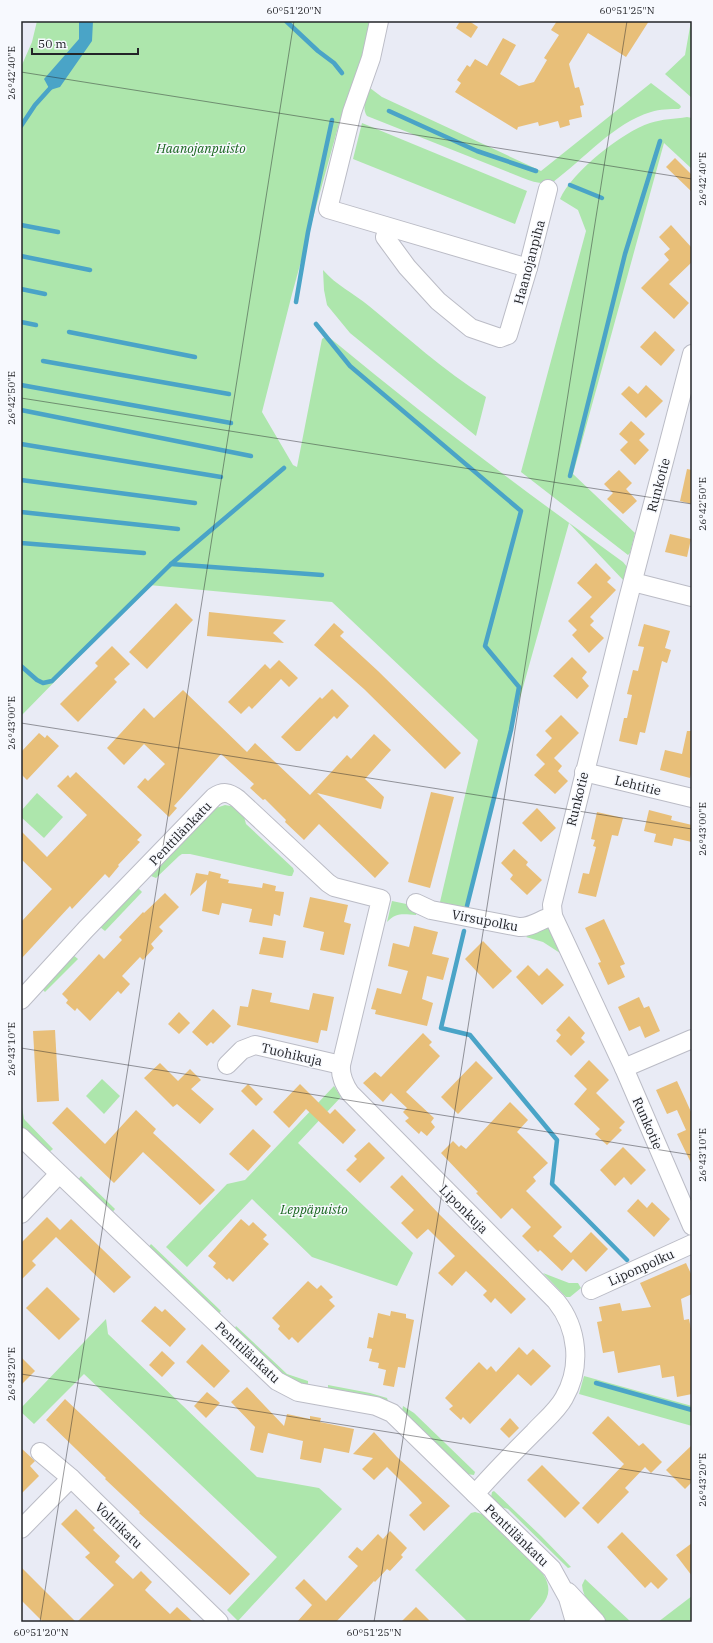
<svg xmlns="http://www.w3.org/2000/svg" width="713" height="1643" font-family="'IBM Plex Serif',serif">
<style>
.green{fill:#ade6ac}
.water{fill:#4aa4c7}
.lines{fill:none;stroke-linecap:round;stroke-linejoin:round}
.stream{stroke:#4aa4c7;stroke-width:4.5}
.building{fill:#e8bf79}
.minor-casing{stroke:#bbbcc6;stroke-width:20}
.minor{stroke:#fff;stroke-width:18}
.ticks{fill:none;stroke:#232428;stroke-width:1;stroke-opacity:0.45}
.labels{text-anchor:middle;stroke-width:3;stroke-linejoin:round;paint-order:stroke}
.park-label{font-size:13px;font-style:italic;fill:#16641c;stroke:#f7f9fe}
.street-label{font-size:13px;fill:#232428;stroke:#f7f9fe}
.neatline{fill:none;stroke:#232428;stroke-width:1.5}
.ticks-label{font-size:10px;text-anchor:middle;fill:#232428}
</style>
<rect width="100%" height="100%" fill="#e9ebf5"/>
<g class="green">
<path d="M37,21H372L366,58L340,120L292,294L262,412L293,465L297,467L322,339L325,337L330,338C425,417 523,490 623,562L628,568L625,582L569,523L511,730L468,908L440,902L478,740L332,602L149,585L21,716V67L32,42Z"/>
<path d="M691,21H692V98L665,74L685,55Z"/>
<path d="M651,83L680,105L681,107L679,109C670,109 660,109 651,112C614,123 584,159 553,182C543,185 533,182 523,178L367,116C361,107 367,97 370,88L382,97L541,171Z"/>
<path d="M687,117L692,118V169L664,143L573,474L635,533L630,553L628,555L521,472L586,231L578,210L560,199C572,172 622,132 650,123C662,119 675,119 687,117Z"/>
<path d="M362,123L527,191L515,224L353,159Z"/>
<path d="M323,270C336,285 353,293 369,306C407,337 444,371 486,397L476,436L350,333L327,305L324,290Z"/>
<path d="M37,793L63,817L44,838L21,817V811Z"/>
<path d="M225,805L236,807L243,813L246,824L293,868L294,871L292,876H289L190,854H182L179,856L156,878L151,876L216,808Z"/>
<path d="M138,888L142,892L105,931L100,927Z"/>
<path d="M392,901L416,906L418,908L416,915C404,914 396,912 387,922Z"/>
<path d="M545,927L552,930L560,953L543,942L526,937L531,933Z"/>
<path d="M73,955L78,959L45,992L41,988Z"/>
<path d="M102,1079L120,1096L104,1114L86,1096Z"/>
<path d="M334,1086L341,1097L298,1143L413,1253L397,1286L312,1257L252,1199L187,1267L166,1247L227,1184L245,1180Z"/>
<path d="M21,1101L24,1119L53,1149L48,1153L21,1126Z"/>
<path d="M81,1176L115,1209L111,1214L77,1181Z"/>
<path d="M151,1244L221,1311L218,1315L148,1248Z"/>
<path d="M543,1273L569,1283H578L581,1288L570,1297H566Z"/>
<path d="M106,1319L108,1334L257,1477L319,1488L342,1509L238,1621L227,1610L277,1557L84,1374L34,1424L21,1412V1408Z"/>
<path d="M236,1326L287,1374L308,1381V1384L307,1386L288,1380L234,1330Z"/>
<path d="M584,1376L692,1406V1426L579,1394Z"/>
<path d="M328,1385L370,1393L387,1398L388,1401V1402L328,1389Z"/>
<path d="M403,1406L414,1413L475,1472L474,1475L466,1474L402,1411Z"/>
<path d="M494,1491L541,1536L571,1567L568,1568L508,1509L497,1506L491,1497L492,1492Z"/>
<path d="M475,1512L482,1514L543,1574C557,1596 541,1605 528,1622H468L415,1570L471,1513Z"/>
<path d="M585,1579L631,1622H606C596,1612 583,1600 582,1585Z"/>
<path d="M692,1596V1619L688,1622H658Z"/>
</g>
<path class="water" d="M79,21H93L92,41L60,87L50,90L44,79L79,39Z"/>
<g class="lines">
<g class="stream">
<path d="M286,21L318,51L334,63L342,73"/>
<path d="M389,111L477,151L536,171"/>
<path d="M21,126L35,105L53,85"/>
<path d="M570,185L602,198"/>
<path d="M21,225L58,232"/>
<path d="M21,256L90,270"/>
<path d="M21,289L45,294"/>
<path d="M296,302L308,232L332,120"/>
<path d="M21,322L36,325"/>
<path d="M316,324L350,366L521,511L485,646L519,687L511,730L467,906"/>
<path d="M69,332L195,357"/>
<path d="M43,361L229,394"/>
<path d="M21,385L231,423"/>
<path d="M21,410L251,456"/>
<path d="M21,444L221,477"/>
<path d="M570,476L625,254L660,141"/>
<path d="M21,480L195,503"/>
<path d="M21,512L178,529"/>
<path d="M21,543L144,553"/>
<path d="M171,564L322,575"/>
<path d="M21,666L37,680L43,683L52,681L171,564L284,468"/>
<path d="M464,931L441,1028L470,1035L557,1140L552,1184L627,1260"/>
<path d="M596,1383L692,1410"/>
</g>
</g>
<g class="building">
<path d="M460,21H469L478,27L471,38L456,28Z"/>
<path d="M557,21H649L626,57L588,33L569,64L575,88L579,87L584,105L580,106L582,117L569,120L570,125L560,128L558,121L539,126L538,122L518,127L517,130L455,92L461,83L457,80L467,65L470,67L475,59L487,66L503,38L516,45L500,74L519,86L534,82L547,60L544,58L559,35L551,30Z"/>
<path d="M675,158L692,175V192L666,167Z"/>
<path d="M671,225L692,248V262L669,284L689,303L674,319L641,288L669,260L664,254L670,249L659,237Z"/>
<path d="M655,331L675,350L661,366L640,347Z"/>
<path d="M646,385L663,401L646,418L621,394L629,386L638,394Z"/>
<path d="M631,421L645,434L639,440L649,450L635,465L620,450L628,442L619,434Z"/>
<path d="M687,469L692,470V504L680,501Z"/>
<path d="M619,470L632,483L626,489L637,501L623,514L607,499L613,493L604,484Z"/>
<path d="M670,534L691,539L687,557L665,552Z"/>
<path d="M596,563L611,578L607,582L616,590L590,617L594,621L590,625L604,638L589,653L572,635L577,630L568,621L592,597L577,583Z"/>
<path d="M176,603L193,620L147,669L129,652Z"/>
<path d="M209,612L286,620L273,633L284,643L207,636Z"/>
<path d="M334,623L344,632L340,636L378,671L461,753L445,769L364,689L314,645Z"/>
<path d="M644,624L670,631L665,648L671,650L667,663L662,661L645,733L640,732L637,745L619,741L624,718H627L632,695L627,694L633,670L638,671L644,647L638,646Z"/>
<path d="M112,646L130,664L114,679L117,682L78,722L60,704L98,666L95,663Z"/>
<path d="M572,657L587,672L582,678L589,686L577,699L553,676Z"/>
<path d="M279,660L298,678L289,687L281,679L252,709L249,706L241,714L228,702L265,664L270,669Z"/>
<path d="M332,689L349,706L337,719L334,716L300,751H296L281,737L320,697L322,699Z"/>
<path d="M183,690L247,752L255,743L310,795L347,755L351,759L374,734L391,750L365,779L384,797L381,809L317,793L389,863L375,878L319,824L304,840L285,822L286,820L265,799L263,800L250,788L254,784L221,754L174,806L177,808L169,817L137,787L145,778L148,781L165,764L144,744L124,765L107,748L144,708L154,718Z"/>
<path d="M561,715L579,733L554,758L562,766L558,771L568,781L555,794L534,775L545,764L536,755L552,738L545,731Z"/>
<path d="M687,731H692V770L690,778L660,770L665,750L682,754Z"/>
<path d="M39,733L45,738L47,735L59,746L27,780L21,774V752Z"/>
<path d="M76,772L142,835L137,840L140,842L118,865L119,866L109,878L105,874L72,909L70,906L21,959V922L52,889L21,859V831L47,857L87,815L57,786L68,775L70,778Z"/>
<path d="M431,792L454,797L430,888L408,882Z"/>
<path d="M537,808L556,828L541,842L522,823Z"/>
<path d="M649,810L672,816L671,820L692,825V842L674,838L672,846L654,842L656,834L644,831Z"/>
<path d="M597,812L623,818L618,836L612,835L596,897L578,893L583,873L589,874L596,847L593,846L595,840L591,839Z"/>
<path d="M514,849L528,862L526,865L542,880L527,895L510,879L513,875L501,863Z"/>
<path d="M209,871L221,874L220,878L229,880L228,883L262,888L263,883L276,886L275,891L284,892L280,916L274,914L272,926L249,922L252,909L222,903L219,915L202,911L207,880L190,896L196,873L208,875Z"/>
<path d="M165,893L179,907L159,927L163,931L151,944L154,948L143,960L140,957L122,976L130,984L121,994L118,991L90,1021L77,1008L75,1011L66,1003L68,1000L62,994L99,954L104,959L122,940L119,937L143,912L144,913Z"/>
<path d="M310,897L348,905L344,922L351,924L344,955L320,950L324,932L303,927Z"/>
<path d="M604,919L625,964L620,966L625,977L608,985L598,963L601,962L585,928Z"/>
<path d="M414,926L438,932L432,954L449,958L443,980L427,976L422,999L433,1003L427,1026L375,1014L376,1010L371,1009L377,988L401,994L408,971L388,966L393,943L409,947Z"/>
<path d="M263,937L286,941L283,958L259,954Z"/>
<path d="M483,941L512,971L493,989L465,959Z"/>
<path d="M528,965L539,976L547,968L564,985L542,1005L516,977Z"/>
<path d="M252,989L272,993L270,1002L309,1010L313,993L334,997L327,1031L321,1030L318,1043L237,1025L240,1006L248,1007Z"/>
<path d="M639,997L644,1008L649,1006L660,1031L645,1038L640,1026L629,1031L618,1007Z"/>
<path d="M213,1009L231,1026L213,1044L211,1042L207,1046L192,1032Z"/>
<path d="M179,1012L190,1023L179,1034L168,1024Z"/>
<path d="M569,1016L585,1033L581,1038L585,1042L571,1056L556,1041L561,1035L556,1030Z"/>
<path d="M55,1030L59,1101L37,1102L33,1031Z"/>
<path d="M423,1033L432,1042L429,1045L440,1056L406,1092L434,1118L431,1122L435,1127L427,1136L421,1131L419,1134L405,1121L409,1118L403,1112L407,1108L391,1093L383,1102L363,1083L375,1072L381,1077Z"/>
<path d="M589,1060L609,1080L596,1093L625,1122L619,1128L622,1130L607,1145L595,1134L600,1129L574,1104L587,1089L574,1076Z"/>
<path d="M476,1061L493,1078L458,1114L441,1097Z"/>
<path d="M160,1063L178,1081L190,1069L201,1080L191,1089L214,1109L200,1124L177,1104L173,1107L144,1078Z"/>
<path d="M677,1081L692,1114V1165L677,1134L686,1130L677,1110L667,1114L656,1090Z"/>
<path d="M248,1084L263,1099L256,1106L241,1091Z"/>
<path d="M300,1084L330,1114L335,1109L356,1130L343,1144L306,1109L289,1128L273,1112Z"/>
<path d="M510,1102L528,1120L517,1132L548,1163L533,1177L536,1181L526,1191L562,1227L553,1236L571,1253L591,1232L608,1249L586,1272L573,1259L562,1271L540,1250L538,1252L522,1236L531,1227L512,1208L501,1219L476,1193L478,1192L441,1153L453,1141L459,1147L461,1145L466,1149Z"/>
<path d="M67,1107L105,1144L136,1110L156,1129L153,1133L215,1190L200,1205L143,1152L114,1183L52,1123Z"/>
<path d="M253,1129L271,1146L248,1171L229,1154Z"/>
<path d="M369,1142L385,1158L360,1183L346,1170L357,1159L354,1156Z"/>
<path d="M623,1147L646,1170L631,1185L624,1177L615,1186L600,1170Z"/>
<path d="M402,1175L440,1215L526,1299L511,1314L495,1298L491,1303L483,1295L487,1291L466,1271L452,1286L438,1273L455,1256L428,1229L417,1239L401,1223L414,1210L390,1187Z"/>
<path d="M638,1199L647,1208L652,1202L670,1219L654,1237L627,1211Z"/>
<path d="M47,1217L60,1230L71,1219L131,1277L114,1293L56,1237L32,1261L36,1265L21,1280V1243Z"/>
<path d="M241,1219L249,1226L253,1222L267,1235L263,1239L269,1244L233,1282L229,1278L227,1280L213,1267L216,1263L208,1256Z"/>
<path d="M686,1263L692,1276V1294L681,1299L684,1320L689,1319L692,1334V1394L677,1397L674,1376L662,1378L660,1365L618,1373L614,1351L603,1353L597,1322L602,1321L599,1307L620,1303L622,1311L651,1307L640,1283Z"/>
<path d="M308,1281L317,1289L321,1285L333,1297L329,1300L335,1306L298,1343L292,1337L289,1340L278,1329L280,1326L272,1318Z"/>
<path d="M47,1287L80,1319L59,1340L26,1308Z"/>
<path d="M155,1306L162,1312L165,1309L186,1329L170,1347L141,1321Z"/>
<path d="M391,1311L406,1314V1318L414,1320L405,1368L398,1367L394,1387L383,1385L386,1370L378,1368L379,1363L369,1361L372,1349L367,1348L369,1337L373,1338L378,1313L390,1316Z"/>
<path d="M202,1344L230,1371L214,1388L186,1362Z"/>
<path d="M519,1347L527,1355L533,1349L551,1366L531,1386L518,1374L470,1424L463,1417L461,1420L449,1409L453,1406L445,1398L479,1362L487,1370L491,1366L496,1372Z"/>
<path d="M162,1351L175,1363L162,1377L149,1365Z"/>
<path d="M21,1357L35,1371L21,1385Z"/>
<path d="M247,1387L284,1426L287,1414L310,1419V1416L321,1418L320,1422L354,1429L349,1453L324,1448L321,1463L300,1459L303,1441L268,1433L263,1453L250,1450L255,1427L231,1402Z"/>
<path d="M207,1392L220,1403L206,1418L194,1406Z"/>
<path d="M65,1399L250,1574L230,1595L139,1513L140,1512L105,1479L106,1478L46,1420Z"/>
<path d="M608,1416L639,1446L643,1443L662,1462L651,1473L645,1467L625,1488L629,1492L598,1524L582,1508L624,1464L592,1433Z"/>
<path d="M510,1418L519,1428L509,1438L500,1429Z"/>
<path d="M374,1432L397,1457L450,1506L424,1531L409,1515L422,1503L418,1498L387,1467L374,1480L362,1469L373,1458L353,1454Z"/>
<path d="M692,1445V1482L685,1489L666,1470Z"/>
<path d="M21,1448L35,1461L30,1466L39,1476L21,1494Z"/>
<path d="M542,1465L580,1503L565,1518L527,1480Z"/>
<path d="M76,1509L95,1528L93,1530L120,1556L115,1562L133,1579L141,1571L152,1582L145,1590L150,1595L170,1614L177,1607L193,1622H77L114,1585L85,1557L90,1553L61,1524Z"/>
<path d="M390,1531L407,1548L401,1555L403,1557L390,1571L387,1569L375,1582L374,1581L336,1622H297L312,1605L295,1588L304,1579L326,1601L358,1566L348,1557L357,1547L362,1551L378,1534L383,1539Z"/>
<path d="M622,1532L668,1579L658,1589L651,1582L645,1588L607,1547Z"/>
<path d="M692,1543V1576L676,1555Z"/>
<path d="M21,1567L76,1622H43L21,1600Z"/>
<path d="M416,1607L431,1622H401Z"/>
</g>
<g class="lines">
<defs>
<g id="minor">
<path d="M379,21L371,58L352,112L328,209L528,268"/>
<path d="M388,228L385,237L407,267L438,301L471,328L500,338L508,335L528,268L548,189"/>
<path d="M692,354L627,603L552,905L553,916L624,1068L692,1226"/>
<path d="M633,582L692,597"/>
<path d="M584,772L692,798"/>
<path d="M416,903L431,910L519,927C531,928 541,919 553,916"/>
<path d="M21,1000L86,929L214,797C223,791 229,792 238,799L328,883L334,887L381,899L341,1065C340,1076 344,1084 350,1093L556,1301C578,1328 582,1367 564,1398C557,1411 544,1421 534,1432C514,1452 494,1472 475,1494"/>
<path d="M227,1065L242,1050L255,1045L341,1065"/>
<path d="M624,1068L692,1039"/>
<path d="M21,1137L277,1381L298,1392L376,1406L392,1413L552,1569L568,1598L575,1622"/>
<path d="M21,1214L59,1174"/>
<path d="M591,1290L692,1244"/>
<path d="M40,1452L71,1478"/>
<path d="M21,1529L71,1478L219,1622"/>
<path d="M568,1592L596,1622"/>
</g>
</defs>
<use href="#minor" class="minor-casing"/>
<use href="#minor" class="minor"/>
</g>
<path class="ticks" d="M21,72L692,179M21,398L692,504M21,723L692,829M21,1048L692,1155M21,1374L692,1480M40,1622L294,21M374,1622L627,21"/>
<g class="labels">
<g class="park-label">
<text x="201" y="153">Haanojanpuisto</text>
<text x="314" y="1214">Leppäpuisto</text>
</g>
<g class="street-label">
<text transform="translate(529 262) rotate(-75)" y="5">Haanojanpiha</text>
<text transform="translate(658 485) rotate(-75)" y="5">Runkotie</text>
<text transform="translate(638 785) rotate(14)" y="5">Lehtitie</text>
<text transform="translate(577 799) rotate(-76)" y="5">Runkotie</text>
<text transform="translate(180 833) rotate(-46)" y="5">Penttilänkatu</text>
<text transform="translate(485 920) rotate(11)" y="5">Virsupolku</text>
<text transform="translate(292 1054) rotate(13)" y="5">Tuohikuja</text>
<text transform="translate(648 1123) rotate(66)" y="5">Runkotie</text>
<text transform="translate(464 1209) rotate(45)" y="5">Liponkuja</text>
<text transform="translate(641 1267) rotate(-24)" y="5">Liponpolku</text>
<text transform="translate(248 1352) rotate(43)" y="5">Penttilänkatu</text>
<text transform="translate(119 1525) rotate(44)" y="5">Volttikatu</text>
<text transform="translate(517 1535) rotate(44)" y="5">Penttilänkatu</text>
</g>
</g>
<rect width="713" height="1643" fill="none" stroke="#f7f9fe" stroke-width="44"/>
<path d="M32 48v6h106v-6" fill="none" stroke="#232428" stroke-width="2"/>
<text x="38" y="48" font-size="12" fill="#232428" stroke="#f7f9fe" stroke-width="3" paint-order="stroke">50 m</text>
<rect x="22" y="22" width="669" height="1599" class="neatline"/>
<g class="ticks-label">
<text x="294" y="14">60°51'20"N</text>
<text x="627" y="14">60°51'25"N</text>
<text transform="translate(11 73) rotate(-90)" y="4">26°42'40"E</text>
<text transform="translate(702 179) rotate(-90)" y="4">26°42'40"E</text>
<text transform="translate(11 398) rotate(-90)" y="4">26°42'50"E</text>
<text transform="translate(702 504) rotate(-90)" y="4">26°42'50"E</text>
<text transform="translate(11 723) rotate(-90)" y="4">26°43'00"E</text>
<text transform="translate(702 829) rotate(-90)" y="4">26°43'00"E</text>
<text transform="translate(11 1049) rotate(-90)" y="4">26°43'10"E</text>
<text transform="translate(702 1155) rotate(-90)" y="4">26°43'10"E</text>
<text transform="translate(11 1374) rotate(-90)" y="4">26°43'20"E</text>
<text transform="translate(702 1480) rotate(-90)" y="4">26°43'20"E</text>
<text x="41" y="1636">60°51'20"N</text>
<text x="374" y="1636">60°51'25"N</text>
</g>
</svg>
